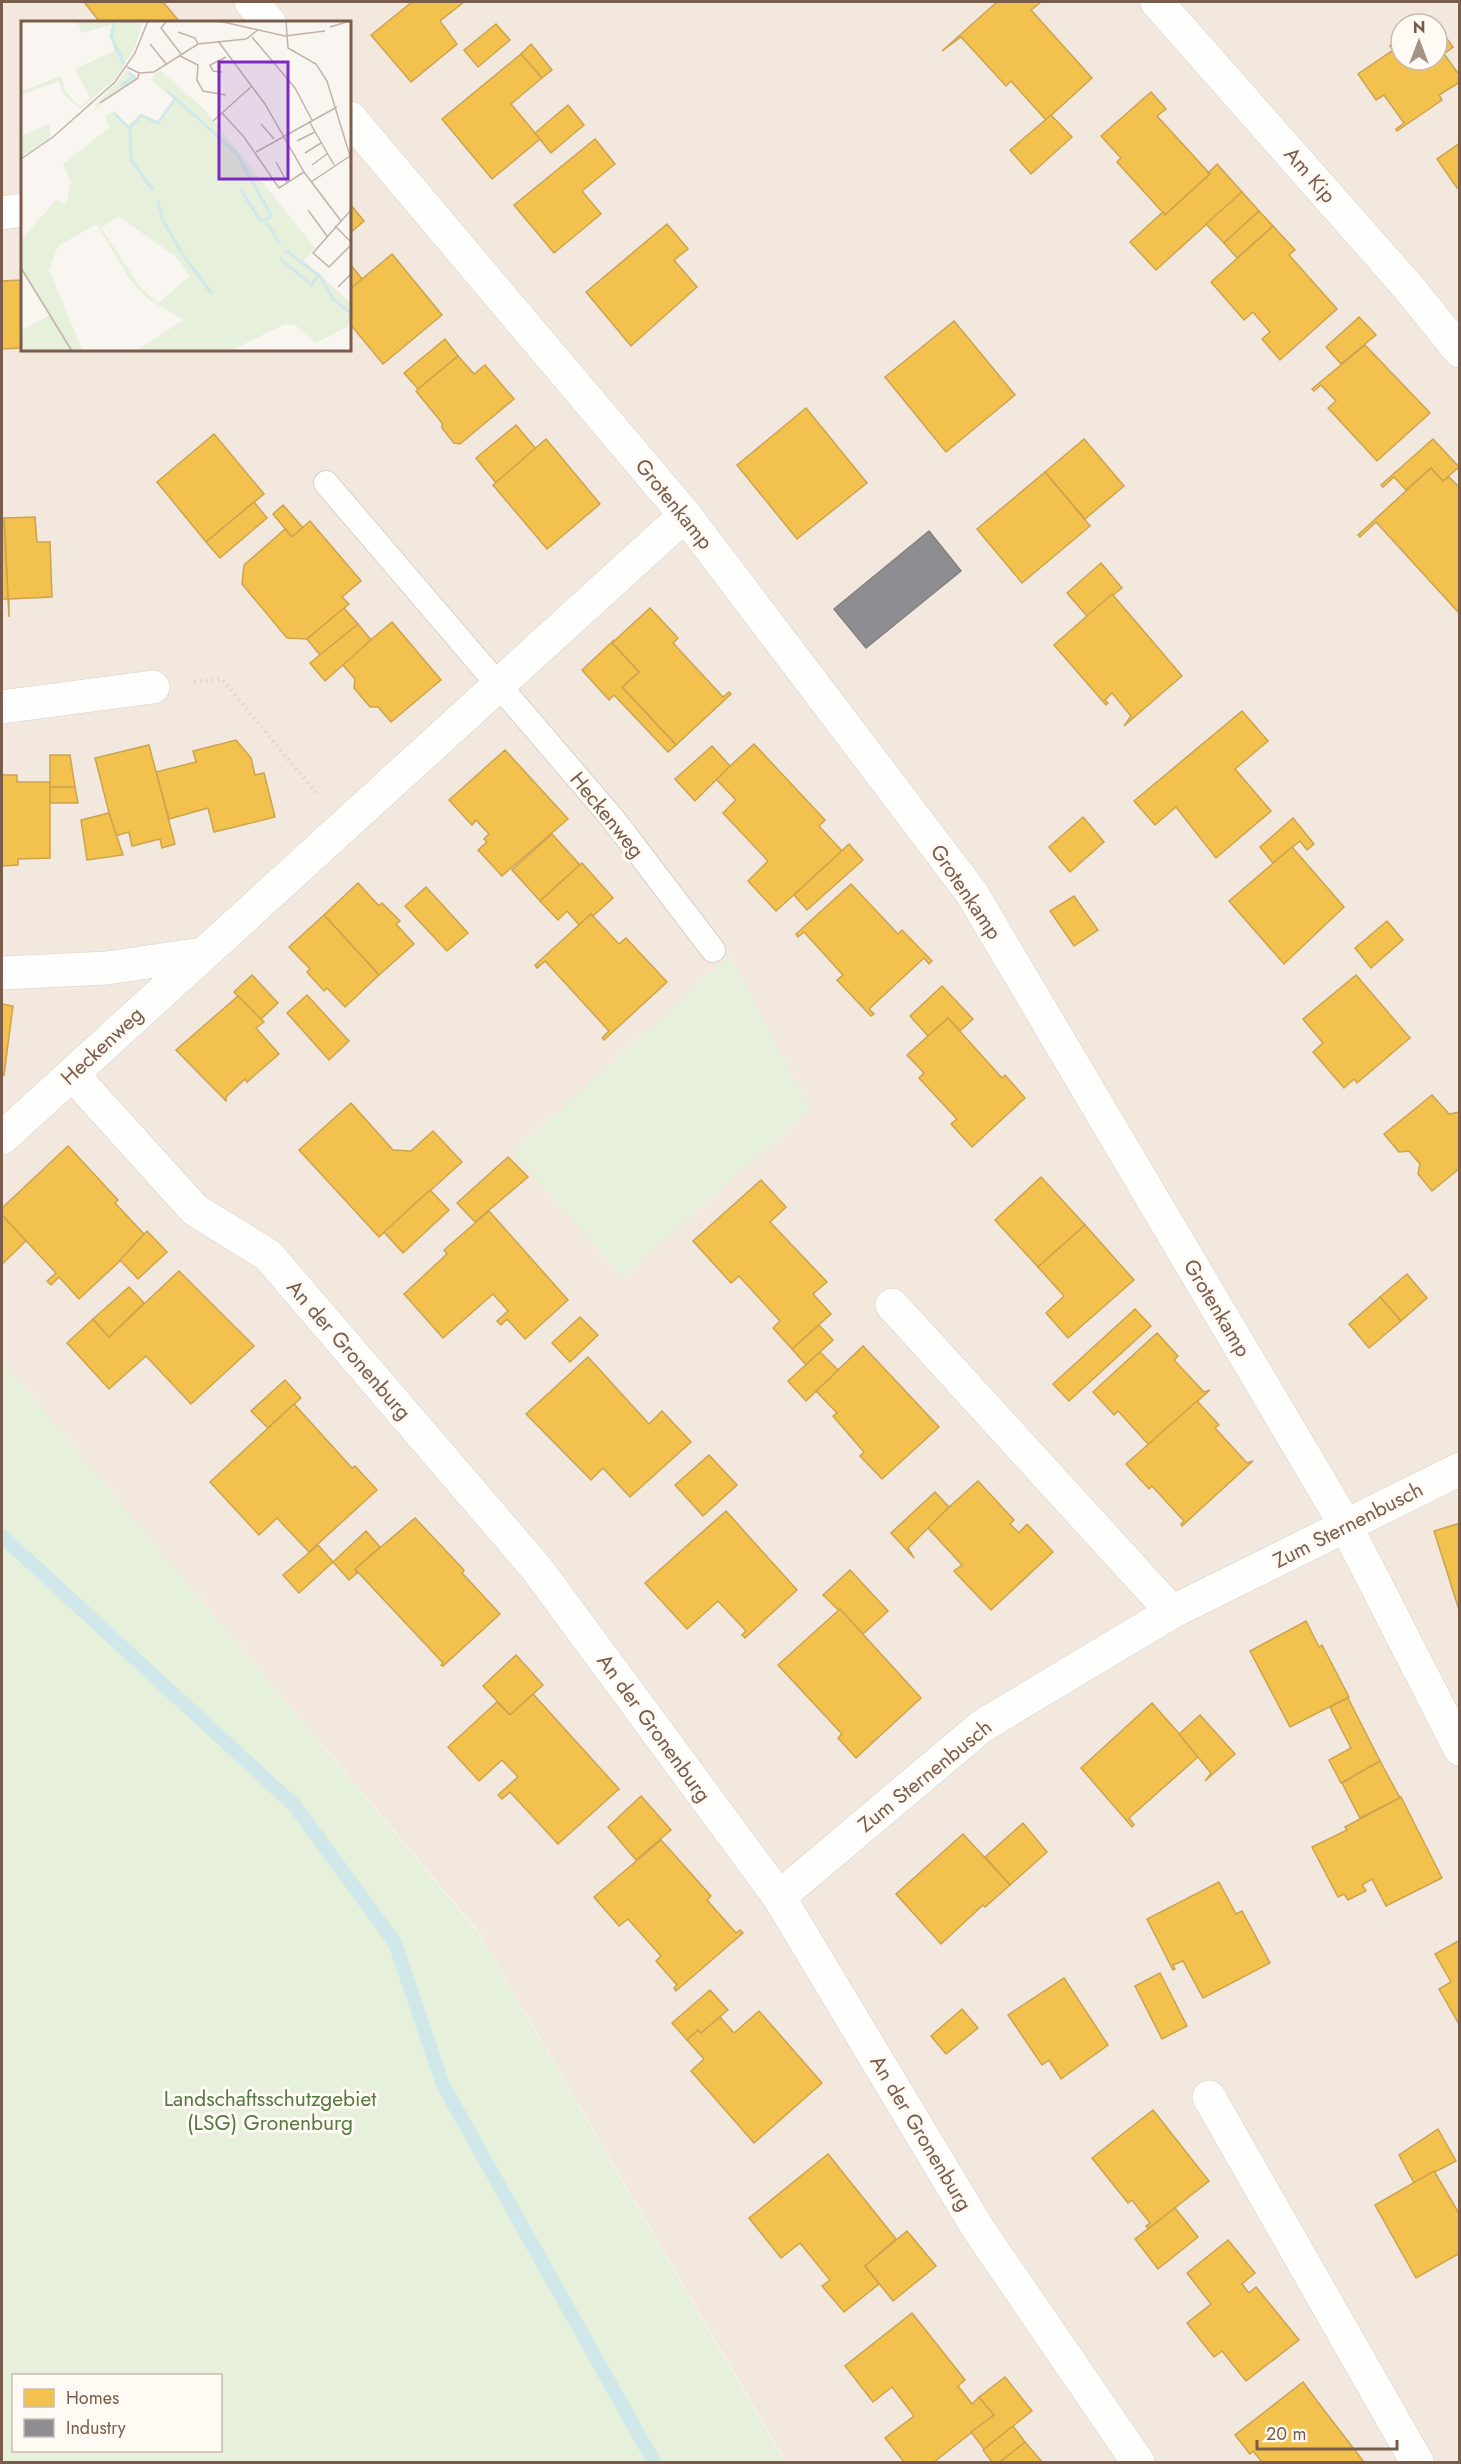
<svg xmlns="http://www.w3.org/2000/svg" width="1461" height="2464" font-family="Jost,sans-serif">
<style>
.residential{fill:#f2e8de;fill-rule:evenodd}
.green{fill:#e7f0db;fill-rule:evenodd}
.homes{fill:#f2c14e;stroke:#cea34e;stroke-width:1.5}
.industry{fill:#8d8d92;stroke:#877e7d;stroke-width:1.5}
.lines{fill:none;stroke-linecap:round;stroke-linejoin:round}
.stream{stroke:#d0e8ea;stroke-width:14}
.lane-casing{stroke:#d7d1cb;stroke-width:26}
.street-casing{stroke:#d7d1cb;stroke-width:34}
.path{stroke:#dcd5d0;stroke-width:4;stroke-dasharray:1.5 4.5;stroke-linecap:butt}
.lane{stroke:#fefefd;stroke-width:24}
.street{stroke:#fefefd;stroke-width:33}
.labels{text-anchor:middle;stroke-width:6;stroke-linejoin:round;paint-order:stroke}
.street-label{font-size:21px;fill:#7a5c4d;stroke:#fffaf3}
.park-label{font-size:21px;fill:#537a41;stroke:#fffaf3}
.inset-river{fill:none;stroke:#d0e8ea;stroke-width:3}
.inset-road{fill:none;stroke:#c2b3aa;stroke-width:1.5}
.view{fill:#7b2cbf;fill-opacity:0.15;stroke:#7b2cbf;stroke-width:3}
.inset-edge{fill:none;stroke:#7a5c4d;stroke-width:3}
</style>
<rect width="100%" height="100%" fill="#f9f5f0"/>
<path class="residential" d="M2,2H1459V2462H786L478,1931L2,1361ZM22,22H350V350H22ZM1401,24H1437V60H1401Z"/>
<g class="green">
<path d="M730,955L810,1109L623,1278L513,1152Z"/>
<path d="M2,1360L479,1934L785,2462H2ZM14,2376H220V2450H14Z"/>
</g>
<g class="homes">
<path d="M84,2H163L179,21L97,22L99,21Z"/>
<path d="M412,2H464L440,21L457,44L411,82L371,35Z"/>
<path d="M997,2H1041L1031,10L1092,78L1046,120L1011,81L1006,86L961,37L942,51Z"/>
<path d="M496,24L510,40L478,67L464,50Z"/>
<path d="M1437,25L1453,47L1444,54L1460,76V82L1439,95L1442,100L1397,131L1396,129L1404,123L1384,95L1376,100L1358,74L1393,50L1390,46L1401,38V60H1437Z"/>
<path d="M531,44L552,70L542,78L521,54Z"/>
<path d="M521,54L542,78L511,104L540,139L492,179L442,119Z"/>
<path d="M1151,92L1166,109L1157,116L1210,174L1165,215L1117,162L1121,158L1101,136Z"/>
<path d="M568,105L584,125L551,153L535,133Z"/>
<path d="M1051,115L1072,137L1031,174L1010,150Z"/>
<path d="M595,139L615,164L582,191L601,214L554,253L514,205Z"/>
<path d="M1460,143V186L1457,188L1437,159Z"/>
<path d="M1217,164L1242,192L1156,270L1130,242L1163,212L1165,215L1210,174L1208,173Z"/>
<path d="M1242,192L1259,211L1224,243L1206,224Z"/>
<path d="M350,204L364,221L350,233Z"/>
<path d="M1259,211L1273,226L1237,258L1224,243Z"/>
<path d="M667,224L688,249L674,260L697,287L631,346L586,292Z"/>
<path d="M1273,226L1295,250L1289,255L1337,309L1280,360L1262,339L1270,332L1253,312L1244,320L1211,282Z"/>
<path d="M392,254L442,315L383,364L350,324V289Z"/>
<path d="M350,264L362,279L350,289Z"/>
<path d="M22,280V348L2,349V281Z"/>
<path d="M1359,317L1376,335L1341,364L1326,347Z"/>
<path d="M954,321L1015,395L946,452L885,377Z"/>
<path d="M445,339L458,356L418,389L404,373Z"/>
<path d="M1365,345L1430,413L1377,461L1328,408L1336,401L1321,385L1314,391L1312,389Z"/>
<path d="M458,356L474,374L485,365L514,399L460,444L454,443L442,428V423L416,391Z"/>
<path d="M806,408L867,483L797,539L737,465Z"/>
<path d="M516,425L536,449L496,483L476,458Z"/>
<path d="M214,434L264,494L206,542L157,482Z"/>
<path d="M546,439L600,504L547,549L493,485Z"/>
<path d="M1084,439L1124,486L1085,519L1045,472Z"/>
<path d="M1433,439L1459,467L1443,481L1431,468L1406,490L1394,477L1383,487L1381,485Z"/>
<path d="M1431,468L1443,481L1449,477L1460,488V614L1376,522L1360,537L1358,535Z"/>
<path d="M1045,472L1090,526L1022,583L977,529Z"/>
<path d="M254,502L267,518L220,558L206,542Z"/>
<path d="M283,505L303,528L292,537L273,514Z"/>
<path d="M35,517L37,542H50L52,597L9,599V617L4,518Z"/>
<path d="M2,518H4L8,599H2Z"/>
<path d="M310,521L361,581L342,597L349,604L307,639L287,638L242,584L244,565L285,529L292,537Z"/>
<path d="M1101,563L1122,588L1087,616L1067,593Z"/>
<path d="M1112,594L1182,676L1124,726L1131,716L1112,693L1105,700L1108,703L1106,705L1054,645Z"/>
<path d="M344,608L358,624L320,655L307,639Z"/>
<path d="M650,608L678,638L673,643L723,697L729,692L731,694L676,745L622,687L639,672L612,643Z"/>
<path d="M392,622L441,680L391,722L378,707H370L354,688L355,679L342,664Z"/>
<path d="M358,624L371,640L325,681L310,663Z"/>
<path d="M614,640L612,643L639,672L622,687L676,745L668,752L614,695L609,700L582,670Z"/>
<path d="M1242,711L1268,741L1235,769L1271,811L1216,858L1176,807L1155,825L1134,801Z"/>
<path d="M236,740L251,758L255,775L264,773L275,817L214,832L208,808L169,819L156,772L196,762L193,751Z"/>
<path d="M754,744L825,820L819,826L842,851L776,911L748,881L768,861L723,813L736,800L716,779Z"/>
<path d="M149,745L175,844L162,848L160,839L132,846L129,832L115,836L95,758Z"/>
<path d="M712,746L730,766L695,801L675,779Z"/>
<path d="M505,750L568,819L502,876L478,850L487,842L484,839L489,834L476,820L472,825L449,800Z"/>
<path d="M50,755H70L75,787H50Z"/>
<path d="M2,775H17V782H50V858L18,859V865L2,866Z"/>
<path d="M50,787H75L78,803H50Z"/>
<path d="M109,813L123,855L87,860L81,820Z"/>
<path d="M1083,817L1104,842L1070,872L1049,847Z"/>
<path d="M1293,818L1314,844L1307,850L1300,841L1273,863L1260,847Z"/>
<path d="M552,834L580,865L540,901L512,870Z"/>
<path d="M849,844L863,860L807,910L794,895Z"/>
<path d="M1292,847L1344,907L1284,964L1229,901Z"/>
<path d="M582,863L613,898L593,916L591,914L579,925L567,911L558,920L540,901Z"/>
<path d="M358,883L379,906L382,903L400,921L396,924L414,944L379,975L324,915Z"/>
<path d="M851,884L898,934L902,930L932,961L929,964L924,958L869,1009L874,1014L871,1016L837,980L843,975L804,932L798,937L796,934Z"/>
<path d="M426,887L468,933L447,951L405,906Z"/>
<path d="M1074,896L1098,930L1074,946L1050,911Z"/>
<path d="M591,914L619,944L626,938L667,982L604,1040L602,1038L609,1031L545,961L537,968L535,965Z"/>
<path d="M324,915L379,975L345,1007L327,988L324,991L307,972L310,969L289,947Z"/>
<path d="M1387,921L1403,940L1371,968L1355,948Z"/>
<path d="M252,975L278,1003L260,1020L234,992Z"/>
<path d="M1356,975L1410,1038L1357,1083L1354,1079L1344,1088L1313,1052L1323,1043L1303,1019Z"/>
<path d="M942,986L973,1019L960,1031L948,1018L928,1036L910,1016Z"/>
<path d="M307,995L349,1041L329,1060L287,1013Z"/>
<path d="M238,996L264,1022L256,1028L279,1054L247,1082L245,1079L226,1097V1101L176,1050Z"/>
<path d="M2,1004L13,1006L4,1075H2Z"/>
<path d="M948,1018L1002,1078L1005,1075L1025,1098L972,1147L951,1124L957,1119L919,1078L924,1073L907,1055Z"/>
<path d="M1432,1095L1449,1114L1460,1112V1168L1432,1191L1418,1174L1420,1164L1409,1151L1399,1152L1384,1134Z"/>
<path d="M351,1103L393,1150L411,1151L433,1131L462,1162L379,1237L299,1150Z"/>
<path d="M68,1146L118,1200L115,1203L144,1234L121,1260L79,1299L59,1277L51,1285L47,1281L56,1273L2,1215V1208Z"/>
<path d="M508,1157L528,1177L475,1222L457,1203Z"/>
<path d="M1041,1177L1085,1225L1038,1267L995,1220Z"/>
<path d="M761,1180L786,1207L770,1222L827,1282L813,1294L831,1314L792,1349L773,1328L780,1321L739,1276L731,1283L693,1241Z"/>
<path d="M430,1190L449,1210L403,1253L384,1232Z"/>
<path d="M489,1211L568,1300L525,1339L507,1319L501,1325L497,1321L508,1311L493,1294L443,1338L404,1294L447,1254L444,1250Z"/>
<path d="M2,1215L26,1241L2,1264Z"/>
<path d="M1085,1225L1134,1280L1068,1338L1046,1313L1064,1296L1038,1267Z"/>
<path d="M147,1231L167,1252L138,1279L120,1260Z"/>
<path d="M179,1271L254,1346L191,1404L146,1356L109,1389L67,1343L93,1319L109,1337Z"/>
<path d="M1407,1274L1427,1298L1401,1321L1380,1297Z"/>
<path d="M129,1287L144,1303L109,1337L93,1319Z"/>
<path d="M1380,1297L1401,1321L1369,1348L1349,1324Z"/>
<path d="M1135,1309L1151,1326L1069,1401L1053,1384Z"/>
<path d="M580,1317L598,1335L570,1362L552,1343Z"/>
<path d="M819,1325L833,1340L806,1365L792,1349Z"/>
<path d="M1157,1333L1178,1356L1174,1360L1204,1392L1210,1390L1149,1445L1118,1411L1114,1415L1093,1392Z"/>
<path d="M863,1346L939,1427L882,1479L860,1456L864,1452L833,1416L837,1413L816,1391Z"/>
<path d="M820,1352L838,1370L806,1401L788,1381Z"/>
<path d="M588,1357L649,1424L662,1411L691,1442L630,1497L603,1468L591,1480L526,1414Z"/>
<path d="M285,1380L301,1398L268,1428L251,1411Z"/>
<path d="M1197,1401L1219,1425L1215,1428L1247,1463L1253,1461L1182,1526L1181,1524L1184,1521L1152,1486L1149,1489L1126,1464Z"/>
<path d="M294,1404L352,1468L355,1466L377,1490L309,1552L277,1518L259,1535L210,1482Z"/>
<path d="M709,1455L737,1485L703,1516L675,1485Z"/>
<path d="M978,1481L1014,1520L1010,1524L1019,1533L1027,1524L1053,1552L991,1610L954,1571L962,1565L927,1527Z"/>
<path d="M935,1492L949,1507L908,1548L914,1558L891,1533Z"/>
<path d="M726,1511L797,1590L745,1638L742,1635L746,1631L718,1601L687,1629L645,1583Z"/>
<path d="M415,1518L464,1570L462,1573L500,1614L443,1666L441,1665L443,1663L355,1569Z"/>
<path d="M1460,1523V1613L1434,1531Z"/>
<path d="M366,1531L380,1547L355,1569L357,1573L349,1580L333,1562Z"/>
<path d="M318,1545L333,1562L299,1593L283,1575Z"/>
<path d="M850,1570L888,1611L863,1634L823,1595Z"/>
<path d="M840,1609L921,1698L856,1758L838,1738L842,1734L778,1665Z"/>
<path d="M1306,1621L1319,1647L1322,1645L1349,1697L1290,1727L1250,1651Z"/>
<path d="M516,1655L543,1685L510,1715L483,1686Z"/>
<path d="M533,1694L619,1789L558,1844L510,1792L502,1799L498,1795L518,1777L502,1760L479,1781L448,1747L497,1702L510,1715Z"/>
<path d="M1348,1698L1380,1761L1341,1783L1329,1760L1351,1748L1330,1707Z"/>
<path d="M1152,1703L1199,1756L1129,1818L1134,1825L1132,1827L1081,1768Z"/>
<path d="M1200,1715L1235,1754L1205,1781L1211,1773L1179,1734Z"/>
<path d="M1380,1761L1400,1798L1360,1818L1342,1783Z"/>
<path d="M641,1796L671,1830L636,1860L608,1827Z"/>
<path d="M1401,1797L1442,1878L1386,1906L1372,1879L1362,1885L1366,1891L1348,1900L1344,1894L1338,1897L1312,1847L1347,1830L1345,1827Z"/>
<path d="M1023,1823L1047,1852L1010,1885L985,1857Z"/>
<path d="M963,1834L1010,1885L985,1907L983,1905L941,1944L896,1894Z"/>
<path d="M661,1840L711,1896L707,1900L736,1933L740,1930L743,1933L676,1991L674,1988L677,1985L656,1961L661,1956L628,1919L619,1926L594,1897Z"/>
<path d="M1219,1882L1236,1914L1242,1911L1270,1963L1203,1998L1183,1961L1173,1965L1175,1969L1173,1970L1147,1919Z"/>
<path d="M1460,1940V2026L1439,1989L1451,1982L1435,1954Z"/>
<path d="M1160,1973L1187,2026L1162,2039L1135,1986Z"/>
<path d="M1064,1978L1108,2045L1061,2079L1049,2060L1042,2065L1008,2015Z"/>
<path d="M710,1990L728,2010L701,2033L698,2030L687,2040L672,2023Z"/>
<path d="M962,2009L978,2028L946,2054L931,2036Z"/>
<path d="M759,2011L822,2083L754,2143L691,2071L704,2059L687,2040L698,2030L701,2033L720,2017L734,2033Z"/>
<path d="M1153,2110L1209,2181L1148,2229L1146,2226L1150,2223L1132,2200L1128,2203L1092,2158Z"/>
<path d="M1438,2129L1456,2161L1414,2183L1399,2155Z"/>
<path d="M828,2154L896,2239L865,2266L879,2284L844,2312L822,2286L830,2280L800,2243L781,2258L749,2218Z"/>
<path d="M1434,2171L1460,2215V2253L1416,2278L1375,2205Z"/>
<path d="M1175,2208L1198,2237L1158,2269L1135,2239Z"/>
<path d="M907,2231L936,2266L893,2301L865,2266Z"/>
<path d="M1228,2240L1255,2273L1242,2284L1249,2293L1256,2287L1299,2340L1246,2381L1222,2351L1214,2357L1187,2323L1211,2304L1187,2273Z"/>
<path d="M912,2313L965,2380L958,2386L972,2404L979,2397L994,2415L934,2462H904L885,2438L914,2416L892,2387L873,2402L845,2366Z"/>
<path d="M1005,2377L1032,2411L984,2449L971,2432L994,2415L979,2397Z"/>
<path d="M1303,2382L1317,2401L1364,2462H1262L1253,2451L1250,2454L1235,2435Z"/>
<path d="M1013,2426L1025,2442L1000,2462H992L983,2450Z"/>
<path d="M1025,2442L1042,2462H1000Z"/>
</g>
<path class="industry" d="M929,531L961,571L866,648L834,609Z"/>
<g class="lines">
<path class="stream" d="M2,1536L295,1806L395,1943L443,2085L654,2462"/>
<defs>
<path id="lane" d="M326,483L613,819L713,950"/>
<g id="street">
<path d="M251,2L269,22"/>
<path d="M1157,2L1409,288L1460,351"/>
<path d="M350,118L685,515L971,892L1346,1526L1460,1749"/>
<path d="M2,213L22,210"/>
<path d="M2,707L153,687"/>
<path d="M2,973L107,968L202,954"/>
<path d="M72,1074L195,1210L268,1255L537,1569L779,1897L979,2230L1138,2462"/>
<path d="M2,1138L685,515"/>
<path d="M892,1305L1172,1612"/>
<path d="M779,1897L982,1726L1172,1612L1460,1469"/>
<path d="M1209,2097L1417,2462"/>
</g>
</defs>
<use href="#lane" class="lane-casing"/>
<use href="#street" class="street-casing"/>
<path class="path" d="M194,682L222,679L317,794"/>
<use href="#lane" class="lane"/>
<use href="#street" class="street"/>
</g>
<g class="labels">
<g class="street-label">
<text transform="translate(1310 175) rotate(49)" y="7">Am Kip</text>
<text transform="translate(674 504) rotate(51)" y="7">Grotenkamp</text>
<text transform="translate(607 815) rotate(51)" y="7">Heckenweg</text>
<text transform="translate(966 892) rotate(56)" y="7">Grotenkamp</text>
<text transform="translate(102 1046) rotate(-43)" y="7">Heckenweg</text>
<text transform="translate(1217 1308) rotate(59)" y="7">Grotenkamp</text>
<text transform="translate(349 1350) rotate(49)" y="7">An der Gronenburg</text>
<text transform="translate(1348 1525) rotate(-27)" y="7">Zum Sternenbusch</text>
<text transform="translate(654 1728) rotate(54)" y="7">An der Gronenburg</text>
<text transform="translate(925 1776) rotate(-39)" y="7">Zum Sternenbusch</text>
<text transform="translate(921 2133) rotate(59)" y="7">An der Gronenburg</text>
</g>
<g class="park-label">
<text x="270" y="2106">Landschaftsschutzgebiet<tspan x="270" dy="24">(LSG) Gronenburg</tspan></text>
</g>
</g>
<g transform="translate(21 21)">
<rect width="330" height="330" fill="#f9f5f0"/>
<path d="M56,0H93L94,3L61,12ZM97,0H122L114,26L96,56L59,88L42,73L38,60L0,74V70L40,55L44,70L59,86L69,77L54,48L93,30L89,9ZM107,49L116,56L78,82L79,85L73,90L77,81ZM140,50L183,88L294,227L283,240L330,282V304L295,322L274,304L264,303L209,330H115L162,299L127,278L109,259L76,203L37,225L28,249L62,330H0V310L28,294L0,247V219L35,179L45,183L50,161L42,143L89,106L84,95L94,90L106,104L120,94L137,101L153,78L131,60L133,53ZM97,195L155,236L169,255L137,282L120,267L80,207ZM28,103L30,116L0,136V115Z" fill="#e7f0db" fill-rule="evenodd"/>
<path class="inset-river" d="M94,0L90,15L103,43M99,65L113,56L107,51M146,70L181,101M93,92L109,108M182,102L216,133L250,194L245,200M132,169L110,139L109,107L120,94L137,102L153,79M220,169L240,200L245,198M137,180L141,198L161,232M246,202L259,223M264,229L299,255L312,278L330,292M162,234L191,273M259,238L291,264L297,254"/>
<path class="inset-road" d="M198,0L264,15L304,10M265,0L267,27L295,43L306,60L330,138M145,1L140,7L160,33M309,6L329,0M157,11L174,17L177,23M231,16L274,67L291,99M197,20L244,83L283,151L320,200M129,23L146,44M159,35L177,44L176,59L182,70L205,74M106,46L118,52L133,51L177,23L225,18L237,9M201,51L192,50L189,44L205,36M79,82L117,57L118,52M201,92L223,116L258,167L283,151M192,100L230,66M288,100L313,144M240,103L253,118M276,120L294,111M235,131L316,86M284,132L300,122M0,138L32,116L94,61L114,32L127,0M255,141L266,161M291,144L306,133M290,161L329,135M287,189L306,215M330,189L292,232L308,246L330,224M314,205L330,221M0,247L51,330M317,266L330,253"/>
<path class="view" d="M198,41H267V158H198Z"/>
<rect width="330" height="330" class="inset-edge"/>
</g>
<rect width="1461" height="2464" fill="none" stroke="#7a5c4d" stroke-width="6"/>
<rect x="12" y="2374" width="210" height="78" fill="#fffaf3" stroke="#cabbb1" stroke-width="1.5"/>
<rect x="24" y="2389" width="30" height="18" fill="#f2c14e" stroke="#cabbb1" stroke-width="1.5"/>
<text x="66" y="2404" font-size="18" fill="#7a5c4d">Homes</text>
<rect x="24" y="2419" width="30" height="18" fill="#8d8d92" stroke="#cabbb1" stroke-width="1.5"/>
<text x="66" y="2434" font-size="18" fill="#7a5c4d">Industry</text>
<g transform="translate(1419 42)"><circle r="28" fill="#fffaf3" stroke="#cabbb1" stroke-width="1.5"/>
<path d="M0-4.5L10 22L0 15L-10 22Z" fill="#a69286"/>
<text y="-9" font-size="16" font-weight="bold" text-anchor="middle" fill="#7a5c4d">N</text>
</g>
<path d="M1257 2440v9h140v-9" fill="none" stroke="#7a5c4d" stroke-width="3"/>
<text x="1266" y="2440" font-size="18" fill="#7a5c4d" stroke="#fffaf3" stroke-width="4.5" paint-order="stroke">20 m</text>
</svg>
